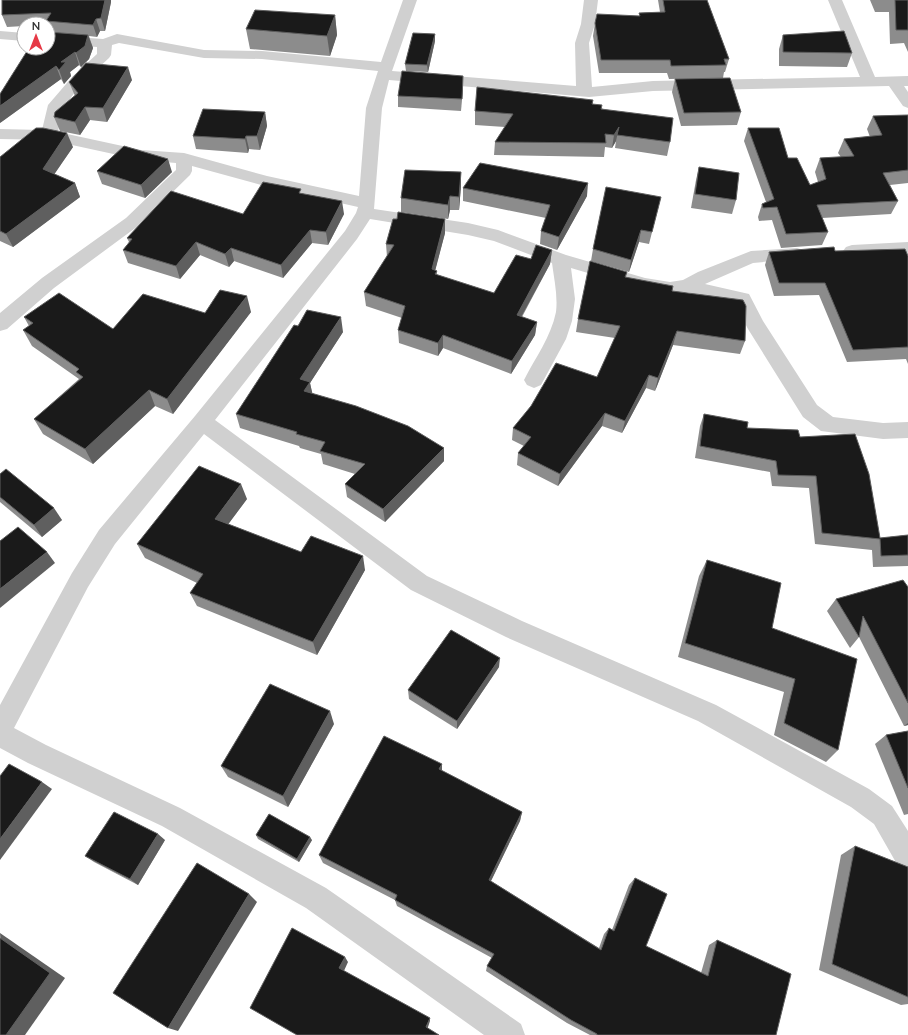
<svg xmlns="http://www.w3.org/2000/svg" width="908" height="1035" font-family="Lato,sans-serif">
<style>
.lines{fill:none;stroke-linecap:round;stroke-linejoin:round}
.street{fill:#d0d0d0;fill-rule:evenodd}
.wall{fill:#8c8c8c}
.shaded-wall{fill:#5f5f5f}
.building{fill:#1a1a1a;stroke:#5f5f5f}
</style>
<rect width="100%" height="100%" fill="#fff"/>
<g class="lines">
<g class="street">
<path d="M403,0H417L392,71L576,86L575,43L581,24L584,0H598L595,24L589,43L592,87L653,81L860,77L828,0H842L875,77L908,76V86H904L908,92V108L903,106L889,86L653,91L589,97L389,80L382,108L374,209L468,223L498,230L566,255L645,278L670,282L683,280L698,272L751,251L797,248L803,250L806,254L803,258L753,263L705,284L749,294L763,321L817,405L833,417L883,423L908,422V438L883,439L821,431L803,417L748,329L735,304L687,292L670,294L645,290L571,268L575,299L572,321L566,339L541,385L534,388L527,385L524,380C535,358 551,337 556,312C558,296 554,279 552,263L494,241L468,235L370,219L357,239L215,420L427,576L522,621L716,705L869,789L892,806L908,831V870L898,866L874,824L851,807L698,721L506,637L411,590L204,434L115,544L88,587L14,728L46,745L180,808L326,888L521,1024L525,1035H484L306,908L162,826L28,763L0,748V705L72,573L99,530L195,416L345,231L356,213L358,207L265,186L192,166V171L190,175L138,226L54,288L7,329L0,331V313L42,278L126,218L176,170V163L141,160L49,140L0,139V129L42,130L48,105L73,76L97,54V47L48,43V35L103,39L117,34L204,50L262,51L381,62ZM119,43L204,58L262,59L378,71L366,108L359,196L267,176L184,153L141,150L58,132L62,109L83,82L109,58L111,55L112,45Z"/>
<path d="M0,31L24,33V41L0,39Z"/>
<path d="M908,242V254L852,257L846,255L843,251L846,247L852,245Z"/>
</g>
</g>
<g class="wall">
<path d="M2,0H111V2L105,31H100L97,37L89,36L93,48L89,59L81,67L79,65L70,72L71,76L64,84L61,79L0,123L50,32L48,26V24H24V26L7,27L2,15Z"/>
<path d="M658,0H707L729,59L725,72H724L723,78L669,79L667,73H599L593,36L595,23L639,16V13L660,12Z"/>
<path d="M870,0H908V52L904,43L890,44L889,12H875Z"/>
<path d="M335,15L337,35L330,56L250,49L246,29Z"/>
<path d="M435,34V41L428,72L406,71L405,64Z"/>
<path d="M783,35L852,53L847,67L779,66V49Z"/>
<path d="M675,79L741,112L737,125L681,126L672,92Z"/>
<path d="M132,80L107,122L90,120L80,135L60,131L54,117L75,96L69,82Z"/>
<path d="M463,88L461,111L398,107V96Z"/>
<path d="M593,100V104L670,142L667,156L615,148L616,141L612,148L605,147L604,157L494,155L495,142L505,127L475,125V111Z"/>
<path d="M265,112L267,126L260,150L249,149L248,153L196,149L193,136Z"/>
<path d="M908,115V183L890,185L898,201L891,214L822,218L828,232L822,245L781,248L772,220L759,221L758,217L762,204L766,202L744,141L748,128L788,158L810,185L818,182L815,172L820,158L841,157L838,153L844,139L870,137L867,129L873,116Z"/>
<path d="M73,147L54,174L75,183L80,197L13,247L0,241V157Z"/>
<path d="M699,167L736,200L732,214L691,208L696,180Z"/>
<path d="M97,171L172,172L145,198L102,184Z"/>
<path d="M461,172V186L459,210H450L448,219L401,212V198Z"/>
<path d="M463,188L587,196L557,250L540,244L541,231L546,218L463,201Z"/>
<path d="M302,193L344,214L328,245L312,243L283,278L234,261L229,267L200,255L180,279L128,263L123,250L129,242L127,238L243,214Z"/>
<path d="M661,197L649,244L639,242L629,272L591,261L593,249Z"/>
<path d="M397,219H445V233L435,270L437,271V275L494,293L531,259L552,250L550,264L522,317L537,322L535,335L511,374L443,348L438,356L399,343L398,330L402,318L366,306L364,292L387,257L386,244Z"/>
<path d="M835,251L908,256V364L906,359L847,362L819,295L774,296L765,265L769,252Z"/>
<path d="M627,272L626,277L672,291L745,341L740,354L673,345L655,391L646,388L622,433L602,426L558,486L517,465L518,453L524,446L512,440L513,428L597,377L615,338L576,332L578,319Z"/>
<path d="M251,312L173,414L155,406L93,464L43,434L34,419L79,379L32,346L23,330L29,326L24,317L113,329L205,313Z"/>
<path d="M298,326L343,332L310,383L312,393L444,448V461L385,522L347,497L345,484L355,474L323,464L321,454L300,448L299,446L240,428L236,414Z"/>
<path d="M704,414L747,428L800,437L880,538L908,535V566L873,567L872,550L815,544L809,488L772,486L770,472L695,458L700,426Z"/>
<path d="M0,474L62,520L42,537L0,502Z"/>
<path d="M247,499L228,524L301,552L365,570L317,655L197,606L190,593L197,583L145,558L137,544Z"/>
<path d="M707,560L772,628L838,750L826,762L774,735L784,692L678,657L699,576Z"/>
<path d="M908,587V725L904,726L859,637L850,648L827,611L836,599Z"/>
<path d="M499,667L457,729L409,699L408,690Z"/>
<path d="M334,724L288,807L228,777L221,766Z"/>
<path d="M908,731V814L904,815L875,744L886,735Z"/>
<path d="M442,771L522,812L520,821L491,881L599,948L604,934L609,928L612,930L629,885L635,878L646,946L701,973L709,945L717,940L776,1035H590L567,1023L486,971L487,966L492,958L397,906L395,900L323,863L319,855Z"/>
<path d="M256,835L312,840L299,862L258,839Z"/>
<path d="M165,840L138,885L94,862L85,856Z"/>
<path d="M855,846L908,867V1004L901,1005L819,970L841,855Z"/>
</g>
<g class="shaded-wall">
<path d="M105,0H111V2L105,31L101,18Z"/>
<path d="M335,15L337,35L330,56L327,36Z"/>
<path d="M96,19L100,31L97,37L93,25Z"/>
<path d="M435,34V41L428,72L427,65Z"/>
<path d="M88,35L93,48L89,59L81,67L76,53Z"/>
<path d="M75,52L79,65L70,72L71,76L64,84L59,70L61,62Z"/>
<path d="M56,66L61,79L0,123V106Z"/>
<path d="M128,67L132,80L107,122L103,108Z"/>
<path d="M463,76V88L461,111L462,99Z"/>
<path d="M85,107L90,120L80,135L75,122Z"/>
<path d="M265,112L267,126L260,150L257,136Z"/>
<path d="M619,127L616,141L612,148L614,135Z"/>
<path d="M67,133L73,147L49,182L43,169Z"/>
<path d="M246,136L249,149L248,153L245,139Z"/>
<path d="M168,159L172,172L145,198L141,185Z"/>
<path d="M461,172V186L459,210V197Z"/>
<path d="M75,183L80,197L13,247L6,234Z"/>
<path d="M588,183L587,196L557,250L559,237Z"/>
<path d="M450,196V210L448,219V205Z"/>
<path d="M342,201L344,214L328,245L326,232Z"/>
<path d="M445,219V233L432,283V269Z"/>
<path d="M310,230L312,243L283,278L281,265Z"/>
<path d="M641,230L639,242L629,272L631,260Z"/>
<path d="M196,242L200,255L180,279L176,266Z"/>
<path d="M231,248L234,261L229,267L225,254Z"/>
<path d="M552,250L550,264L515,328L517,315Z"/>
<path d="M247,296L251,312L173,414L167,399Z"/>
<path d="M341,317L343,332L310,383L313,396L307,405L300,379Z"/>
<path d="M537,322L535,335L511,374L512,361Z"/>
<path d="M677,331L673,345L655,391L658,378Z"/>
<path d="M443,335V348L438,356V343Z"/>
<path d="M649,375L646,388L622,433L625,421Z"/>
<path d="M149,390L155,406L93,464L85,449Z"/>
<path d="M605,413L602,426L558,486L560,474Z"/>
<path d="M444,448V461L385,522L383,509Z"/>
<path d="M241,484L247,499L221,534L215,519Z"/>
<path d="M54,508L62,520L42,537L34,525Z"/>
<path d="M47,552L55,563L0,608V589Z"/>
<path d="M363,556L365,570L317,655L313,642Z"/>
<path d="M500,658L499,667L457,729V721Z"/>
<path d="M330,711L334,724L288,807L283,796Z"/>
<path d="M908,723V725L904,726Z"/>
<path d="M442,764V774L439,769Z"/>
<path d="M42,782L52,789L0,860V839Z"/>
<path d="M522,812L520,821L488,887L489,880Z"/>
<path d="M158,834L165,840L138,885L130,879Z"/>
<path d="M310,837L312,840L299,862L297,859Z"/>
<path d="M249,894L257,902L178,1031L168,1028Z"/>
<path d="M0,933L65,978L25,1035H6Z"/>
<path d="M345,957L348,962L343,973L339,968Z"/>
<path d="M430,1018V1021L427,1030L426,1027Z"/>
</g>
<g class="building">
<path d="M2,0H105L101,18L96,19L93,25L46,21L51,13L2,15Z"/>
<path d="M663,0H707L729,59H724L726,65L671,66L670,60H601L595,23L597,14L640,16L639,13L665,12Z"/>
<path d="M895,0H908V30H896Z"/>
<path d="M255,10L335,15L327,36L246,29Z"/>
<path d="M844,31L852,53L783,52V35Z"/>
<path d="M48,32L88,35L85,46L76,53L75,52L61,62H66L59,70L56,66L0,106V94L29,48H48Z"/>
<path d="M413,33L435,34L427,65L405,64Z"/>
<path d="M86,63L128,67L103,108L85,107L75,122L54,117L55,112L78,93L69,82Z"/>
<path d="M402,71L463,76L462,99L398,96Z"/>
<path d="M730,78L741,112L684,113L675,79Z"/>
<path d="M477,87L593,100L592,104L602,105L601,109L673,118L670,142L617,135L619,127L614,135L605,134L606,143L495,142L513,114L475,111Z"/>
<path d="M203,109L265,112L257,136H246L245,139L193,136Z"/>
<path d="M908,115V170L883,173L898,201L817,205L828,232L786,234L777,207L763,208L762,204L774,199L748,128H779L788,158H797L810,185L826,179L820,158L854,156L844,139L882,135L873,116Z"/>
<path d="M36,128H43L67,133L43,169L75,183L6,234L0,231V157Z"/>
<path d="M124,146L168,159L141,185L97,171Z"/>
<path d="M480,163L588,183L559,237L541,231L550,205L463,188Z"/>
<path d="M699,167L739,173L736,200L695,194Z"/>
<path d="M405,170L461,172L459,197L450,196L448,205L401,198Z"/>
<path d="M263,182L301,189L299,193L342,201L326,232L310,230L281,265L231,248L225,254L196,242L176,266L123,250L132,239L127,238L171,191L243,214Z"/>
<path d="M606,187L661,197L652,232L641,230L631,260L593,249Z"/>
<path d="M398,212L445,219L432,269L437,271L435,274L494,293L516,255L531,259L536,245L552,250L517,315L537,322L512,361L443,335L438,343L398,330L405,306L364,292L394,245L386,244L393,219H397Z"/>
<path d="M834,247L835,251L905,249L908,256V347L853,350L825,283H779L769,252Z"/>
<path d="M590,261L627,272L625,277L673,286L672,291L743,300L746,306L745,341L677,331L658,378L649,375L625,421L605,413L560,474L518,453L531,437L513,428L531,406L556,363L597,377L620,326L578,319Z"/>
<path d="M220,290L247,296L167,399L149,390L85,449L34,419L83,377L76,372L79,369L23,330L33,323L24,317L59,293L113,329L143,294L205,313Z"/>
<path d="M307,310L341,317L300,379L310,382L304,391L356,406L408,426L444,448L383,509L345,484L365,464L320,451L325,442L296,434L297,432L236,414L294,325L298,326Z"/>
<path d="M704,414L748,422L747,428L798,430L800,437L855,434L869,474L880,538L908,535V555L881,556L880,539L822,533L816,476L778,475L776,461L700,446Z"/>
<path d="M199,466L241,484L215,519L301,552L311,536L363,556L313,642L190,593L203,574L137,544Z"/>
<path d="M6,469L54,508L34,525L0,497V474Z"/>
<path d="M18,527L47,552L0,589V541Z"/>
<path d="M707,560L781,583L772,628L857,659L838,750L784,723L795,679L685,643Z"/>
<path d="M903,580L908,587V703L863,616L859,637L836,599Z"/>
<path d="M451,630L500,658L457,721L408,690Z"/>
<path d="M270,684L330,711L283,796L221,766Z"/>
<path d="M908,731V788L886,735Z"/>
<path d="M384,736L442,764L439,769L522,812L489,880L601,950L609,928L614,931L635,878L667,894L646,946L708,976L717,940L791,974L776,1035H597V1034L571,1020L487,966L494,954L395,900L397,895L319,855Z"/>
<path d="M9,764L42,782L0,839V776Z"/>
<path d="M114,812L158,834L130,879L85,856Z"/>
<path d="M269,814L310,837L297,859L256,835Z"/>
<path d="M855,846L908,867V997L832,964Z"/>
<path d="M197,863L249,894L168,1028L113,993Z"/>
<path d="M292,928L345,957L339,968L430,1018L426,1027L439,1035H297L250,1008Z"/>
<path d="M0,938L50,973L6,1035H0Z"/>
</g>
<g transform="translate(36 36)"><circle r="19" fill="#ffffff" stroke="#adadad"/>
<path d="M0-3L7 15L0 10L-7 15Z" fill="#e63946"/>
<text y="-6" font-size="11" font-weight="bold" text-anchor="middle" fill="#333333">N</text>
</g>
</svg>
